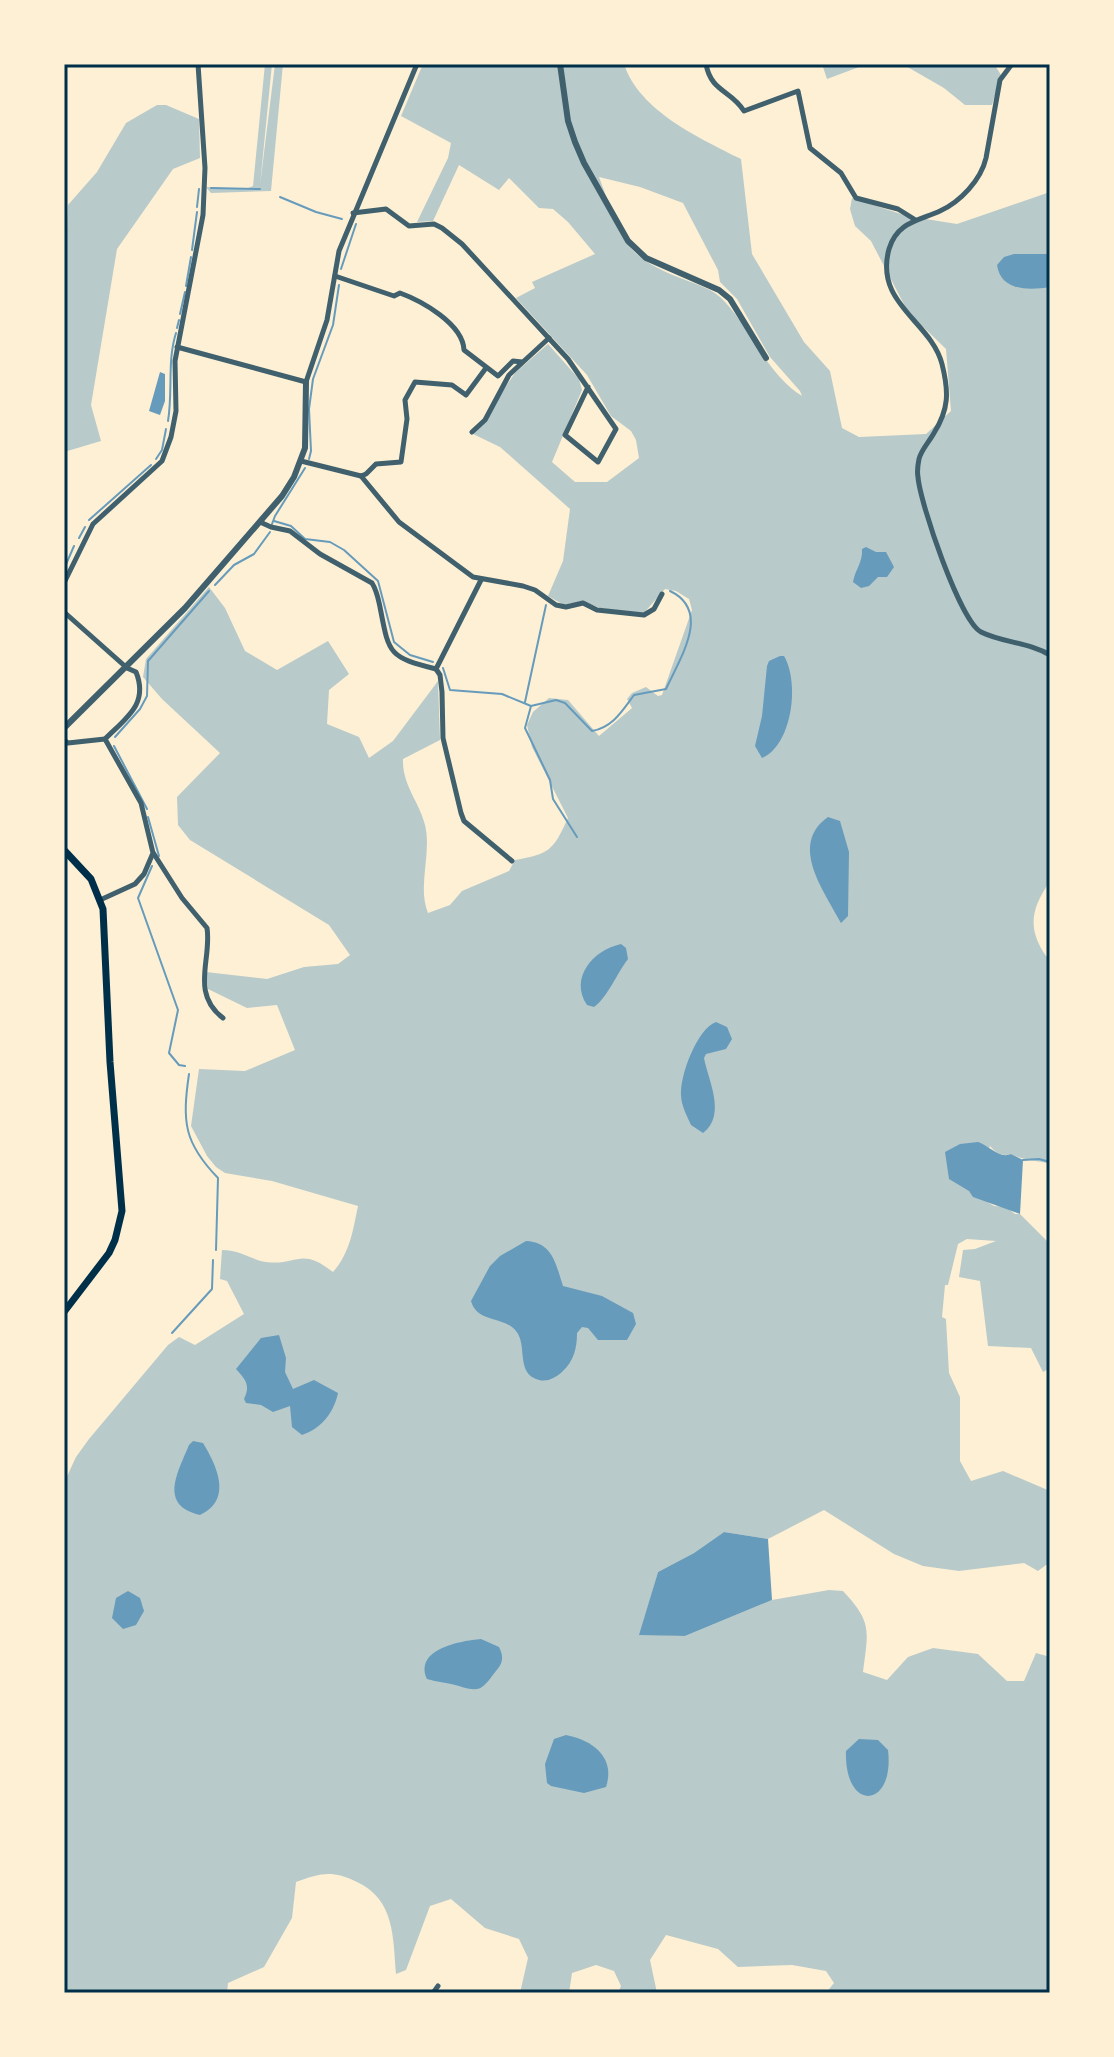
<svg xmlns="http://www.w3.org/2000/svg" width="1114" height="2057" font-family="Commissioner,sans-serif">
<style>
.green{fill:#b9caca;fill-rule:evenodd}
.water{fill:#669bbc}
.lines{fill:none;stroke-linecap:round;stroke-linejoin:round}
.stream{stroke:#669bbc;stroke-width:2}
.minor{stroke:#3f606c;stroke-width:5}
.tertiary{stroke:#3f606c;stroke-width:6}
.secondary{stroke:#003049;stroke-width:7}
.neatline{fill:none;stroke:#003049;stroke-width:3}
</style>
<rect width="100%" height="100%" fill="#fdf0d5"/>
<g class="green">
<path d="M265,64H272L260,185L275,64H283L271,191L211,193L206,187L259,190L248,188L253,186Z"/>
<path d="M423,64H624C639,111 701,139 741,159L752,254L804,342L830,371L842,428L859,437L926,434L951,411L946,349L908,312L871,241L855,226L850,209L852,198L907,216L957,224L1050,192V881C1031,909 1027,928 1046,956L1050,957V1164C1036,1160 1024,1161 1011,1154C1002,1157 996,1153 990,1146L969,1191L994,1206L1006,1207L1015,1214H1020L1050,1244V1368L1043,1372L1031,1348L988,1346L980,1281L959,1277L963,1250L975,1249L996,1241L967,1239L958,1244L948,1285H945L942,1317L946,1319L949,1373L960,1397V1461L971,1481L1003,1471L1050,1491V1562L1038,1571L1024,1563L959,1571L923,1566L894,1554L824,1510L768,1539L724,1532L694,1553L658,1572L640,1634L685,1636L772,1600L829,1590L843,1591C873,1623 868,1631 863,1672L887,1680L908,1657L933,1648L978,1654L1007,1681H1024L1036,1653L1050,1657V1993H826L834,1983L826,1971L792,1965L738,1967L718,1949L666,1935L650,1960L657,1993H618L621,1986L614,1971L596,1965L572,1973L569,1993H520L528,1958L519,1939L485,1928L451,1899L430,1906L406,1970L396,1974C393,1937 395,1900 357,1882C332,1870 321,1873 296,1882L292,1918L264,1967L228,1983L227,1993H64V1483L76,1457L89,1439L168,1345L179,1337L195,1345L244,1314L227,1281L220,1279L222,1250C241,1250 249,1259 266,1262C298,1266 300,1246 333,1272C350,1253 353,1230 358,1206L272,1181L225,1173L216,1167L207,1156L191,1126L199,1069L245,1071L295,1050L277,1005L247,1008L208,989L206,972L267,979L304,967L338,964L350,955L329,925L190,840L178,825L177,797L220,753L162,699L143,677L146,659L209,587L225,608L245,651L277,670L328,641L349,674L329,690L327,724L359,737L369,758L393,741L438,681L440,740L403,759C402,785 419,801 425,825C432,854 417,886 428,913L450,905L462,891L509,871L515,860C549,854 553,851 568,818L532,747L527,725L533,712L549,698L568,700L599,736L632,708L627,699L632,693L646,687L658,696L662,695L692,610L689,599L676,591L665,589L643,614L600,608L582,601L564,605L548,596L563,561L570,509L500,447L473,434L515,373L548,344L579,379L582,390L552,462L575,482H607L639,458L636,440L631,431L611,416L587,375L516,298L535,288L532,282L595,254L568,222L553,209L539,208L509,178L499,190L459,165L433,221L417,222L448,158L451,143L401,116ZM599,177L640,187L683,203L718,270L720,282L737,299L770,357L800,391L802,396C768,375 752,331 725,302C714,289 698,285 683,279C619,255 621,235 599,177Z"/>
<path d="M822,64H994L1001,75L992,105H965L944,88L904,65L867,64L827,79Z"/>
<path d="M157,105H166L199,119L200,158L173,169L117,249L91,405L101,441L64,452V243L67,231L68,205L97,172L126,123Z"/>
</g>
<g class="water">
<path d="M1014,254H1050V287C1030,290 1001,292 997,265L1004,257Z"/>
<path d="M160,372L165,374V401L160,415L149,411Z"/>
<path d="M866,547L876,552H886L894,567L887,577H878L869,586L861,588L853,582C855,570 863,562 862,549Z"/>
<path d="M780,656H784C800,683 792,745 762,758L755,746L762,716L767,666L769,661Z"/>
<path d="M828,817L840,821L849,852L848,916L841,923C825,892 788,845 828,817Z"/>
<path d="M621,944L626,948L628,959C617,973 608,997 594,1007L587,1005C569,978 593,950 621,944Z"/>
<path d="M716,1022L727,1027L732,1039L726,1049L706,1054L704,1058C708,1080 727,1115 703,1133L691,1125C687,1116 681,1105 681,1095C680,1075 697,1029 716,1022Z"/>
<path d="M978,1142C990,1146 999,1159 1011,1154L1023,1160L1020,1214L973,1197L969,1191L949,1179L945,1152L960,1144Z"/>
<path d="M526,1241C553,1242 556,1265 563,1286L602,1296L633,1313L636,1324L627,1340H598L588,1328L582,1327L577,1333C577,1348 574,1361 562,1372C555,1378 548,1382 539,1380C515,1374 528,1345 516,1331C504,1316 477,1323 471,1301L490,1266L500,1256Z"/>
<path d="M279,1335L286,1358L285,1372L293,1389L314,1380L338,1393C334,1412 322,1428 302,1435L292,1427L290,1406L273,1412L261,1405L246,1403L244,1399C251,1385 245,1379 236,1369L261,1338Z"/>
<path d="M193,1441L203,1443C217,1466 233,1500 200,1515C158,1505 178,1472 189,1445Z"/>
<path d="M724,1532L768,1539L772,1600L685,1636L639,1635L658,1572L694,1553Z"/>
<path d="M128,1591L140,1598L144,1611L136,1625L123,1629L112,1618L116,1598Z"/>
<path d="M481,1639L499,1647C504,1657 503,1663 496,1671C482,1689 481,1693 459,1686C449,1683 437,1682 427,1679C414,1649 460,1641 481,1639Z"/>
<path d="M566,1735C592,1740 616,1757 606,1787L584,1793L551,1786L547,1783L545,1764L554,1739Z"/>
<path d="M859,1739L878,1740L888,1750C895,1809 844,1813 846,1751Z"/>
</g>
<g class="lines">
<g class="stream">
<path d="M211,188L260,189"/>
<path d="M280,197L316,212L342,219"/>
<path d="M197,207L199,189"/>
<path d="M192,250L197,212"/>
<path d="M341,269L356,224"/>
<path d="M186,286L191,257"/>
<path d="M180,314L185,292"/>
<path d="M177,328L179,320"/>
<path d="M168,421C173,392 167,361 176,333"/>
<path d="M156,459L162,450L166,429"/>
<path d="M309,459L311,451L309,409L313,379L333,325L339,285"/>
<path d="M89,520L151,465"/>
<path d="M274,521L291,526L305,539L330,542L344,550L378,581L394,642L410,655L433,662"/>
<path d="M272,524L275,516L305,468"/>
<path d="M79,538L85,527"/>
<path d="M64,569L74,546"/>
<path d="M215,585L234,565L254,554L270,532"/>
<path d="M443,668L450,690L502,694L531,706L556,700L565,703L592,731C613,727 622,711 634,695L666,689C680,658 712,611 670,591"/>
<path d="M525,702L546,605"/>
<path d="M531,706L525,728L550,780L553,799L577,837"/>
<path d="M115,737L140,709L147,696L148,661L209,591"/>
<path d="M114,746L147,809"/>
<path d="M148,817L159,856"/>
<path d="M152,866L138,898L178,1010L169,1053L179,1065L185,1066"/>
<path d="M189,1074C182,1122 184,1143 218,1178L216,1250"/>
<path d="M1023,1160L1039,1159L1050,1162"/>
<path d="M172,1333L212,1289L213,1260"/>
</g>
<g class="minor">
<path d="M706,64C711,92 731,90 744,111L798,91L810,148L841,173L856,198L898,209L914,219"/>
<path d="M1012,64L1000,80L986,158C981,180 960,202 940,211C918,221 897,222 889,249C874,304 931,321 942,364C949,392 949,409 934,433C929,442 921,450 919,459C918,464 917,472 918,477C920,503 960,621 981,632C1003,643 1029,642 1050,655"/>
<path d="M353,213L386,209L409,226L434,224L442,228L462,244L568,359L616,429L598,462L565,435L588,387"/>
<path d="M335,276L394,296L400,293C422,301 463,324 464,350L498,376L513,361L522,362"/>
<path d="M177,347L306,382L327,320L339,251L417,64"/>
<path d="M472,432L485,420L509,375L549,338"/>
<path d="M301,461L361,476L366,474L376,464L401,462L407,419L405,400L415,382L452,385L466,395L486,368"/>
<path d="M361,476L399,522L473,577L523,586L535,590L556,605L566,607L583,603L597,610L644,615L654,609L662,594"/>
<path d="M260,522L271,527L290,531L320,554L372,583C377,591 378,598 380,607C389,654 388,657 436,669"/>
<path d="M481,580L436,669L440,675L442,692L443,738L461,813L464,821L512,861"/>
<path d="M64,583L93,524L162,461L171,437L176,411L175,361L203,215L205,168L198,64"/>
<path d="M64,612L127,668L136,672C149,704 126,718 105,739"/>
<path d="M64,740L68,743L105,739L141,803L153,853L144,874L135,884L100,900"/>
<path d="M154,854L182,898L207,928C212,959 190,993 223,1018"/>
<path d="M433,1993L438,1986"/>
</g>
<g class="tertiary">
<path d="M560,64L568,121L575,142L584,163L628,241L646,258L719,290L730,299L766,358"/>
<path d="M64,728L185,608L282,496L294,477L305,448L306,382"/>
</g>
<path class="secondary" d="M64,850L91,879L103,909L110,1062L122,1211L115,1240L109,1253L64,1312"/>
</g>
<rect width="1114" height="2057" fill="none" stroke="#fdf0d5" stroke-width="132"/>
<rect x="66" y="66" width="982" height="1925" class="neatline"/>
</svg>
